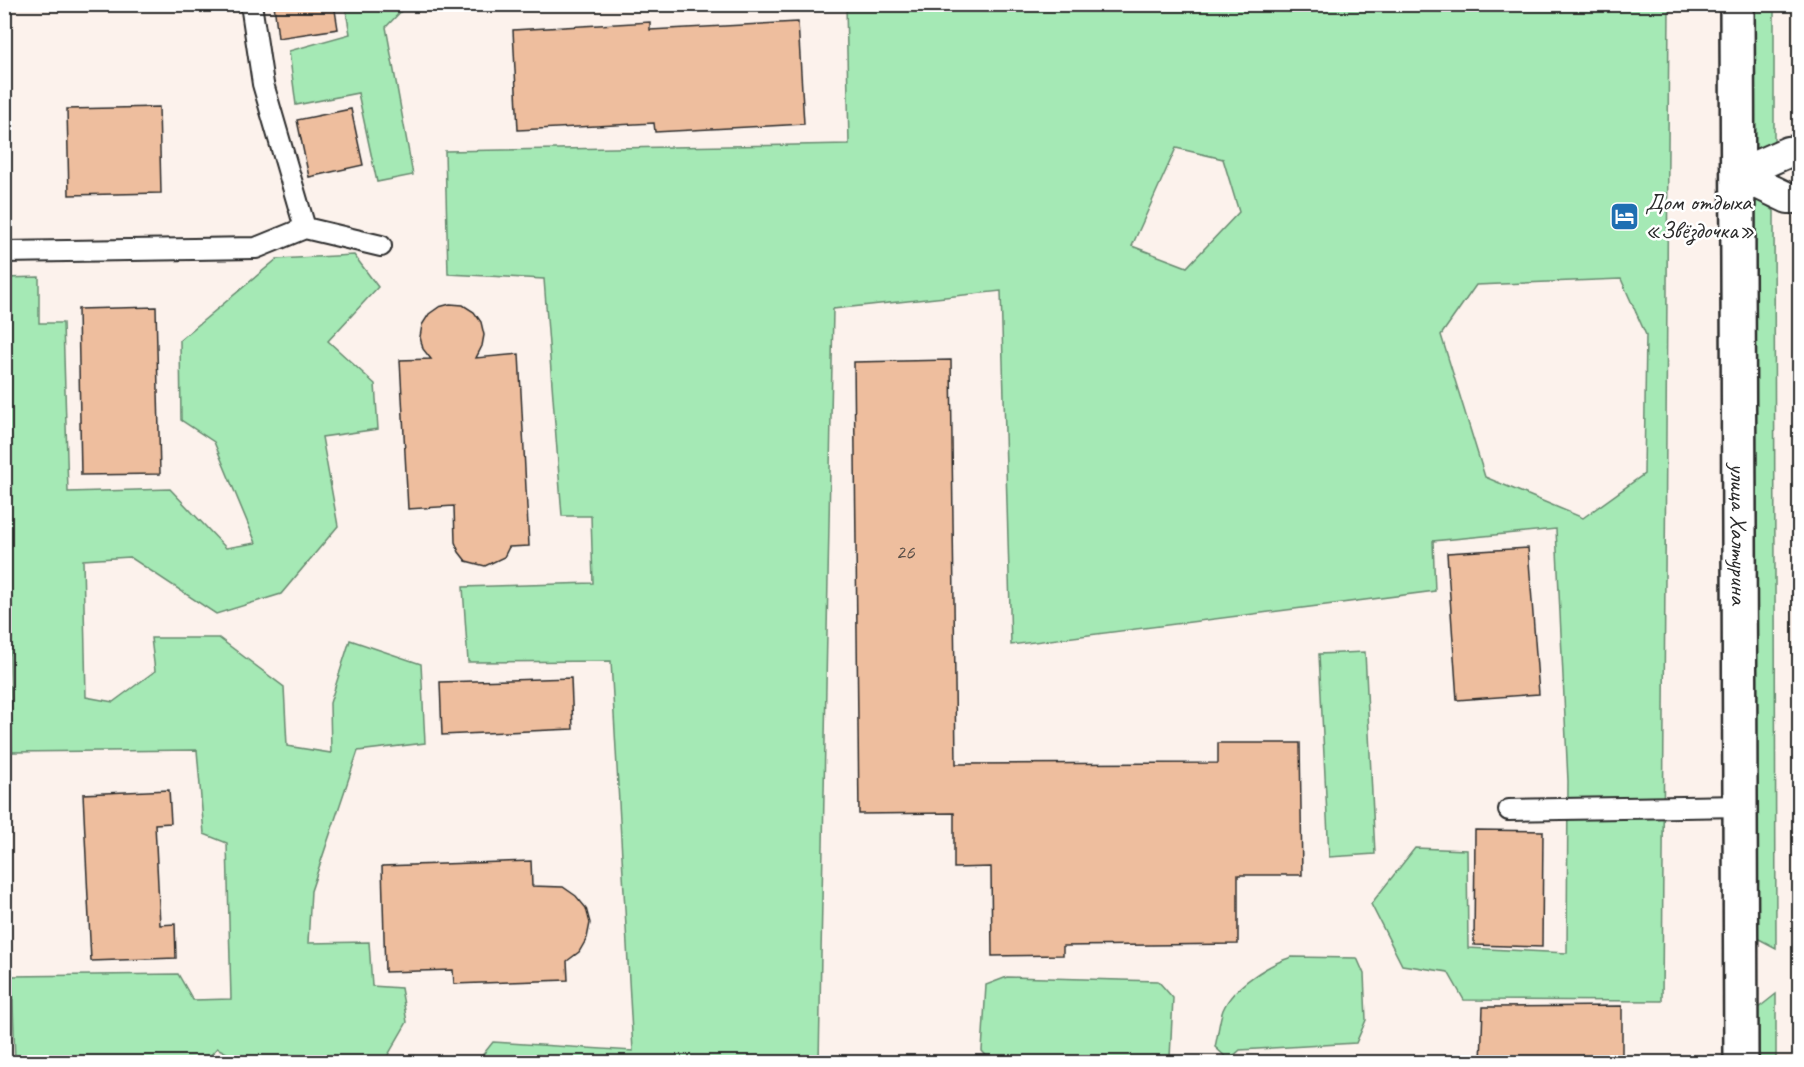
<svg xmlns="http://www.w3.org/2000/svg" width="1804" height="1067" font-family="Caveat,sans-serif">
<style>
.green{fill:#a5e9b5;stroke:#688a70;stroke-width:1.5;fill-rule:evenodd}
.building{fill:#eebe9e;stroke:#2b2b2b;stroke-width:1.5}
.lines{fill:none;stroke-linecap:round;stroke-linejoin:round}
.service-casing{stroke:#2b2b2b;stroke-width:24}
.pedestrian-casing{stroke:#2b2b2b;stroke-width:34}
.minor-casing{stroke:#2b2b2b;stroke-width:38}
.service{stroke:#fff;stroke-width:20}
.pedestrian{stroke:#fff;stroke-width:30}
.minor{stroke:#fff;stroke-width:33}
.labels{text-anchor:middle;stroke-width:5;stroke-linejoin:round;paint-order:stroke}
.number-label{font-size:21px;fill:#5c5048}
.poi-label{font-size:24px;fill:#2b2b2b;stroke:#fff;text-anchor:start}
.street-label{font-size:24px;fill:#2b2b2b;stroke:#fff}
</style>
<rect width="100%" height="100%" fill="#fcf2ec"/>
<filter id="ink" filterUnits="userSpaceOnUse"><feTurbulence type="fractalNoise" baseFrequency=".0167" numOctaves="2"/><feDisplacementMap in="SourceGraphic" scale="12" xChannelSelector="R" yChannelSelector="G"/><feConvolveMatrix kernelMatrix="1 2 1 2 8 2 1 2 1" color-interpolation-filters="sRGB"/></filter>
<g filter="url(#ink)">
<g class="green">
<path d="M687,4H787V5L687,11Z"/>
<path d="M345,5H407L386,27L413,175L377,182L358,93L296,105L289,51L350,34Z"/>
<path d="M846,5H1669L1662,1001L1464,1000L1448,972L1402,965L1371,904L1415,848L1467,850L1468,948L1567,953L1568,781L1556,529L1433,541L1435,591L1011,645L1001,291L833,309L819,1062H477L493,1042L633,1051L611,661L468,662L463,587L593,583L591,516H562L544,279L448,274L445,151L849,144ZM1176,148L1223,159L1239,212L1187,267L1132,246ZM1621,279L1646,335L1644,474L1583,518L1485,477L1441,335L1476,285Z"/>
<path d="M1753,5H1774V141L1754,152Z"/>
<path d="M1754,195L1774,211L1776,948L1757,938Z"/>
<path d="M354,255L378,287L328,341L375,384L378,429L322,437L338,526L281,594L216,614L130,557L83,560L86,697L113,702L155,671L151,638H219L284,687L287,746L331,753L330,703L350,640L421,664L425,743L358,751L311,891L308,943L369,942L372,986L401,988L407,1022L384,1062H244L217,1048L205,1062H15L12,976L178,974L193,1000L231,999L227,843L204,834L197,750L12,752L5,426V278L39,277V323H63L68,492L170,489L226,548L256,543L214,442L181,420L180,340L277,259Z"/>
<path d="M1365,652L1375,854L1329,857L1319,654Z"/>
<path d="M1292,957L1357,958L1364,974L1366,1020L1356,1043L1240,1050L1229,1060L1215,1047C1218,1035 1219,1021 1223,1010C1233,986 1269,964 1292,957Z"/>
<path d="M1007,977L1158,981L1173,998L1170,1058L1167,1062H992L982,1051L986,985Z"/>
<path d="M1776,994V1062H1758L1757,1009Z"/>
</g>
<g class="building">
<path d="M274,4H334L338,29L278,38Z"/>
<path d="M650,22V30L798,22L804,124L655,132L654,123L518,130L513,30Z"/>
<path d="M159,107L161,193L69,195L67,109Z"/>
<path d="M351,109L363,165L309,177L297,120Z"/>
<path d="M450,304L463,305L474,312L481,322L484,335L482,346L476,358L519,354L529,546L509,547L504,557L485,566L466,561L459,552L455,542L454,506L408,509L400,360L431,359L423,349L420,337L422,325L429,314L439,307Z"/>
<path d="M156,307L160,474L81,475L78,309Z"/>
<path d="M951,360L956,764L1218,763V743H1300L1302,875H1238V944L1063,946V955L992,956L991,867L954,868V813L859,814L854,362Z"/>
<path d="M1528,548L1539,694L1457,700L1447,553Z"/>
<path d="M571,678L573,729L442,735L440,682Z"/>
<path d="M169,790L171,823L155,824L160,925L175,924L176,958L91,961L83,794Z"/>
<path d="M1475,830L1543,831L1542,947L1474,945Z"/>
<path d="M531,861L532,886L563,887L576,896L586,908L590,923L587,938L579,952L567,961L568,980L454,984L453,970L385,972L382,866Z"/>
<path d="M1622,1006V1062H1481L1483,1007Z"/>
</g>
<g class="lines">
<defs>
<g id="service">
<path d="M251,4L263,84L305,228"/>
<path d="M4,252L256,248L305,228L381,246"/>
<path d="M1509,810L1742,806"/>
</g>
<g id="pedestrian">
<path d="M1738,174L1788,198H1800"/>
<path d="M1738,174L1788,152L1800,151"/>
</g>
<g id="minor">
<path id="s1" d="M1737,4L1741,1062"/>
</g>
</defs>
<use href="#service" class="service-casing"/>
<use href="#pedestrian" class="pedestrian-casing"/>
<use href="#minor" class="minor-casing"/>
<use href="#service" class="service"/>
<use href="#pedestrian" class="pedestrian"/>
<use href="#minor" class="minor"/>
</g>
</g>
<defs>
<symbol id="hotel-square" viewBox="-11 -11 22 22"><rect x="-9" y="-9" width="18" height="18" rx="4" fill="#1f6fb2" stroke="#fff"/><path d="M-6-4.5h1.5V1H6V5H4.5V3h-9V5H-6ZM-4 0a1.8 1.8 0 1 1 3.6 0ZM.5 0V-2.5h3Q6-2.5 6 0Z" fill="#fff"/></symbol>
</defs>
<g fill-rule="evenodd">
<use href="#hotel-square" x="1608" y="200" width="33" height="33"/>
</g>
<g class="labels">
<g class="number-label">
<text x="905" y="559">26</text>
</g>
<g class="poi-label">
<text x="1645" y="210">Дом отдыха<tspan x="1645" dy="28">«Звёздочка»</tspan></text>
</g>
<g class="street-label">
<text dy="8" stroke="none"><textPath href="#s1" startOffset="530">улица Халтурина</textPath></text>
</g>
</g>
<rect width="1804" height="1067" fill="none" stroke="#fff" stroke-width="24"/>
<rect x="12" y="12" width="1780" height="1043" fill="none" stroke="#2b2b2b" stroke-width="2" filter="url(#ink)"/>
</svg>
